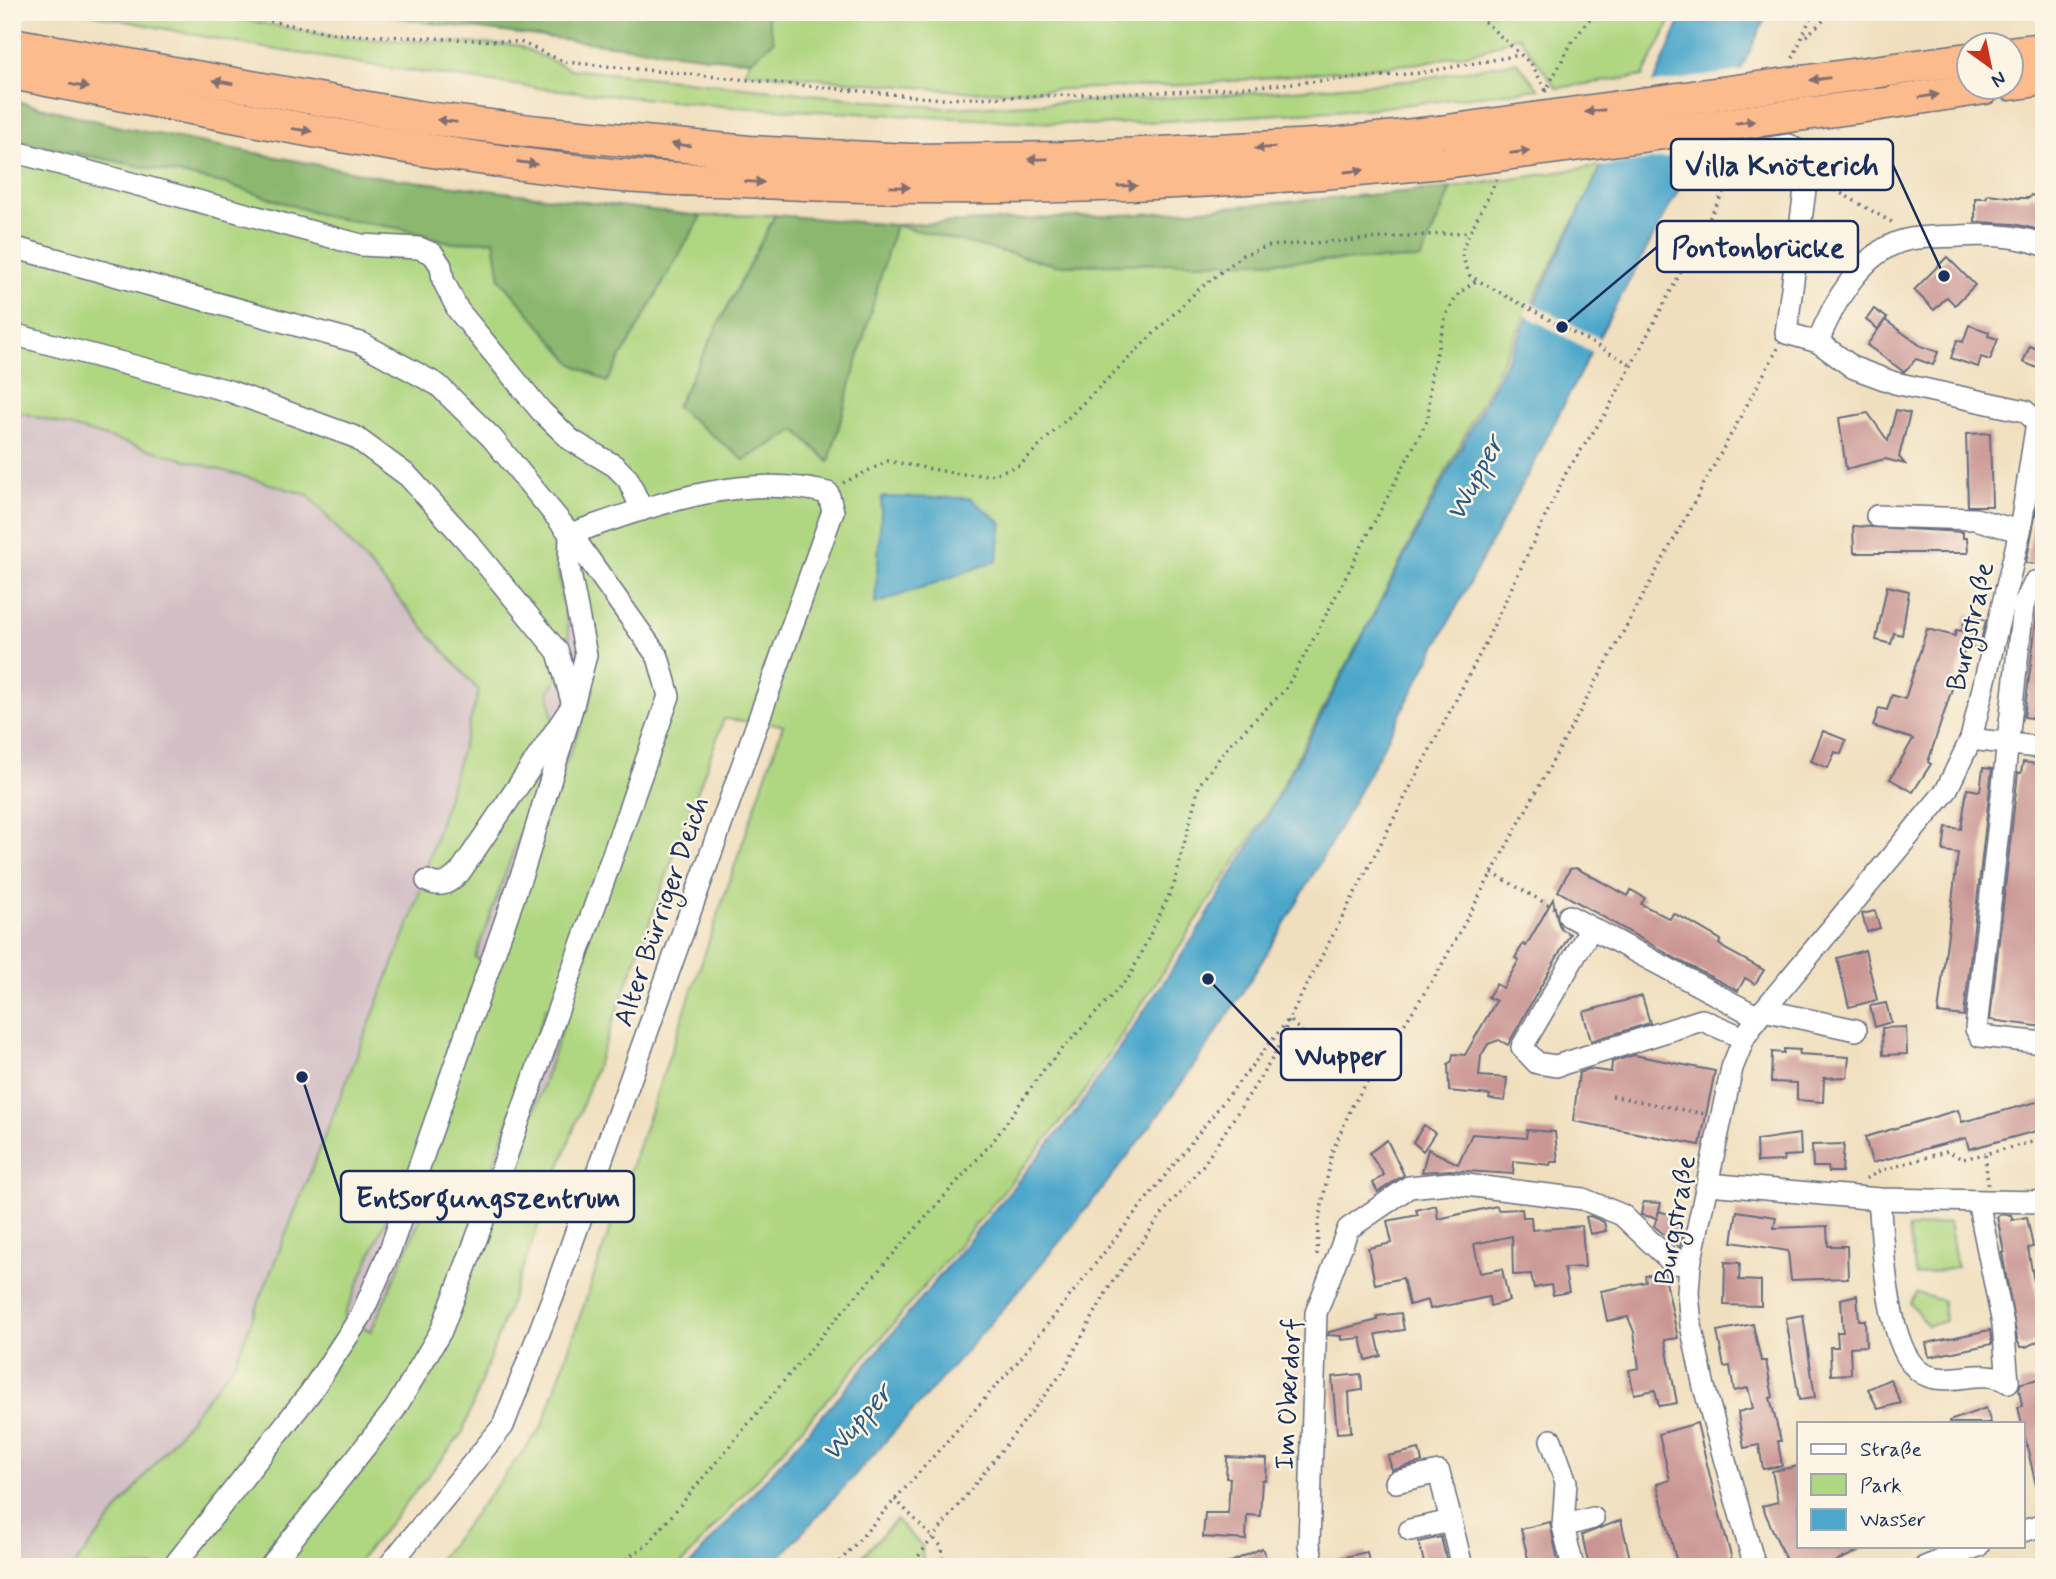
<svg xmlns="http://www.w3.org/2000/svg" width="2056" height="1579" font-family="Mynerve,sans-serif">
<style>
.industrial{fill:#d2bec5}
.green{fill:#afd680;stroke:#65826f;stroke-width:2;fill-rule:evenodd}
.forest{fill:#8bb76e;stroke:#537366;stroke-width:2}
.water{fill:#4da7cb;stroke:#346b94;stroke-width:2}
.pier{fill:#f0dfbe}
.building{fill:#ca9694}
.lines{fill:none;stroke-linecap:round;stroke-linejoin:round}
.minor-casing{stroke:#666d80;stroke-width:24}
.highway-casing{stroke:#666d80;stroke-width:35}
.path{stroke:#666d80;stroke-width:3.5;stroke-dasharray:2 5;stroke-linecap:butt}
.minor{stroke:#fff;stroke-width:21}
.highway{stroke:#fbbb8c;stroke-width:32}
.highway-bridge-casing{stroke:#666d80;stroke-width:35;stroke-linecap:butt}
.highway-bridge{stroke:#fbbb8c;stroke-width:32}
.oneway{fill:#806e73}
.labels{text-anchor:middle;stroke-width:5;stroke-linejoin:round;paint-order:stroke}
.street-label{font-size:28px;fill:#1b2f5e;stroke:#fcf5e5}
.water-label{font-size:30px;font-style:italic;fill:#2c5984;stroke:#fcf5e5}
.leader{fill:none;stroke:#1b2f5e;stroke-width:2.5}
.callout-dot{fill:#1b2f5e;stroke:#fcf5e5;stroke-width:2.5}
.callout{fill:#fcf5e5;stroke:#1b2f5e;stroke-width:2.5}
.callout-label{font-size:30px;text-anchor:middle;font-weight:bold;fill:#1b2f5e}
</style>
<rect width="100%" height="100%" fill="#fcf5e5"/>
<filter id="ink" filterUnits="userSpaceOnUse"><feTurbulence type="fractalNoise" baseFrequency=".0143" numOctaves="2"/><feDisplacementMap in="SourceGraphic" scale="14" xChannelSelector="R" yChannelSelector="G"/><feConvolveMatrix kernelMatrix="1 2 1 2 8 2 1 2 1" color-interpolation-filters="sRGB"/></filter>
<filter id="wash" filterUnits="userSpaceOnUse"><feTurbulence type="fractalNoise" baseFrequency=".00686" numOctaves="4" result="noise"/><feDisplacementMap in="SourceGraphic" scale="28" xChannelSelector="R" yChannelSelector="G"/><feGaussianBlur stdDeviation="1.57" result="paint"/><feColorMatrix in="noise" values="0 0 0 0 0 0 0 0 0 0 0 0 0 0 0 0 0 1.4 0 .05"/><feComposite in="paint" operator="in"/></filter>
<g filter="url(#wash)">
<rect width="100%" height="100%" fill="#f0dfbe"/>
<path class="industrial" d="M12,157L341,252L704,661L462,1434L350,1567H12Z"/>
<g class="green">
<path d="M80,12H203L341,38L517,45L570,69L944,108L1242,94L1407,81L1517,62L1539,89L1367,109L1096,125L733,107L538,88L396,69L247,45Z"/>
<path d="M369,12H447L430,23Z"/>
<path d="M766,12H1675L1643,76L1557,88L1518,36L1481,51L1420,63L1189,85L973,92L744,72L751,60L773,41Z"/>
<path d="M12,140L223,183L328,217L399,228L453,243L494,240L607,381L701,216L775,215L676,407L796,430L828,461L894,225L1056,265L1421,259L1451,188L1599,166V171L1373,615L1269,810L1078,1101L879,1341L679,1567H433L542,1427L783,725L724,719L462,1434L354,1567H73L235,1362L413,914L479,691L308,495L12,410ZM553,544L594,690L490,963L475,958L555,736L549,691L573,658ZM546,1008L564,1022L501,1210L479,1209ZM393,1203L426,1206L371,1331L344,1317Z"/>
<path d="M1949,1222L1957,1267L1916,1275L1908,1229Z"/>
<path d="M1917,1293L1943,1301L1945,1321L1928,1326L1910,1303Z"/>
<path d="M896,1520L922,1546L923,1567H852Z"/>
</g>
<g class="forest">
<path d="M447,12H766L774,41L751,60L725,59L430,23Z"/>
<path d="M12,100L125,128L381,177L701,216L607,382L573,364L500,279L494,240L453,243L399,228L328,217L223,183L12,140Z"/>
<path d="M1451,188L1421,259L1056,265L895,225L829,462L796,430L744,460L676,407L775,215L894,225L1144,214Z"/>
</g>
<g class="water">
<path d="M1684,12H1768C1698,166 1608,310 1535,462C1428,653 1336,854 1214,1036C1086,1227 926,1397 771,1567H688L856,1377L1077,1110L1198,931L1269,813L1325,709L1513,348L1599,171L1656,78Z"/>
<path d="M882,497L970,498L1002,523L997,561L875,604Z"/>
</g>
<g class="pier">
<path d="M1746,70L1704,153L1597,167L1648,84Z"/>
<path d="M1530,302L1603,340L1596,354L1525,315Z"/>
</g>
<g id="blocks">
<g class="building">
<path d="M1988,194L2018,198H2029L2031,195L2044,199V231L2014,224L1975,222V198H1986Z"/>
<path d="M1947,257L1975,285L1955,305L1947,297L1934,310L1914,290Z"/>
<path d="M1874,309L1887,318L1878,329L1866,320Z"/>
<path d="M1885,320L1921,346L1938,352L1933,365L1916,359L1904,372L1867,345Z"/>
<path d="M1969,325L1989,332L1988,336L1998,339L1990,360L1981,357L1978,367L1951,358L1957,340L1963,342Z"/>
<path d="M2030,346L2044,352V371L2023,362Z"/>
<path d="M1896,410L1910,413L1899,457L1905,464L1885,459L1846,469L1839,418L1868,413L1888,441Z"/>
<path d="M1990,433L1992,506H1968L1966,434Z"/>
<path d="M2040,491L2044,492V564L2026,563Z"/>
<path d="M1853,526L1963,532V538H1967L1968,553H1854Z"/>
<path d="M1887,586L1909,591L1902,635L1894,633L1891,644L1876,640Z"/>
<path d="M2038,606H2044V720L2024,717Z"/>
<path d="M1966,615L1986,620L1979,649L1966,646L1928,762L1931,764L1913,792L1890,779L1913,739L1873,726L1879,708L1887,710L1892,695L1905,699L1927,629L1955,636L1956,630L1962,631Z"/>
<path d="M1823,731L1846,740L1841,754L1835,752L1828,768L1811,761Z"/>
<path d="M2023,762L2044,765V1027L1990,1020L2018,773H2021Z"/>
<path d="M1983,768L1992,769L1964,1016L1938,1013L1958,853L1943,851L1946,827L1961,829L1967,789L1980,791Z"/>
<path d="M1576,868L1628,896L1631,890L1645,898L1641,904L1670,919L1673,913L1687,920L1721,940L1719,944L1725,949L1764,970L1755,984L1745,978L1738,991L1682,962L1558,891L1570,869Z"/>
<path d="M1553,899L1558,922L1561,929L1570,934L1508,1045L1499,1040L1488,1044L1481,1056L1479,1076L1507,1078L1505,1101L1489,1099L1490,1095L1449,1091L1448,1064L1452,1061L1453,1054L1465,1055L1496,1001L1488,997L1496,984L1503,988L1519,960L1515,958L1523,944L1526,946Z"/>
<path d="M1875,911L1880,928L1867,932L1862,914Z"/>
<path d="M1865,950L1877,1000L1849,1007L1837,958Z"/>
<path d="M1642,996L1650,1023L1591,1041L1583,1012Z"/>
<path d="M1886,1003L1891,1022L1875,1027L1870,1006Z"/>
<path d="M1906,1027L1907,1054L1883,1055L1882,1028Z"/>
<path d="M1784,1049L1800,1050L1799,1054L1849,1057L1847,1077L1824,1078L1823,1102L1797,1100V1083L1771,1082L1772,1052L1784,1053Z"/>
<path d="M1634,1055L1715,1071L1700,1145L1573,1121L1579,1073L1589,1069L1611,1072L1612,1062Z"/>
<path d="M2044,1100V1129L1969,1149L1966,1138L1872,1163L1865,1137L1958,1110L1962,1122Z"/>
<path d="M1424,1125L1435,1133L1423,1151L1413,1142Z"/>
<path d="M1527,1130L1555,1132L1558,1162H1551L1550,1165L1514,1161L1513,1174L1450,1170L1422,1172L1428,1149L1458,1164L1472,1134L1526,1138Z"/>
<path d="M1800,1134L1801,1155L1783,1156L1784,1161L1757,1162L1756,1140Z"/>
<path d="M1387,1140L1404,1175L1378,1192L1373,1183L1384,1175L1369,1153Z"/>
<path d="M1844,1144L1842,1172H1829L1828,1167H1813L1812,1145Z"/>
<path d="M1643,1202L1661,1203L1657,1218L1641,1215Z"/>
<path d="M1436,1205L1438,1219L1497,1206L1498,1210L1522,1209L1523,1217H1531L1532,1230L1582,1226L1585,1267L1564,1268L1569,1292L1553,1295L1551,1285L1534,1288L1531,1274L1513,1275L1512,1236L1474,1244L1480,1273L1502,1269L1509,1301L1490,1306L1489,1297L1430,1309L1428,1300L1409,1305L1403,1278L1375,1284L1368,1248L1392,1243L1387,1221L1418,1215L1416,1210Z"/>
<path d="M1659,1211L1672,1215L1669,1224L1679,1227L1678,1232L1683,1233L1680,1248L1654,1226Z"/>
<path d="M1737,1211L1776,1217L1774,1228L1827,1226L1828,1246H1847L1848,1278L1791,1280L1788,1251L1732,1242Z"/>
<path d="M2002,1214L2011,1215L2012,1220L2027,1217L2033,1247L2028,1248L2044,1338L2026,1347H2020L2017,1339L2002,1252H2004L1997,1216Z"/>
<path d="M1590,1216L1604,1222L1606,1231L1590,1234L1586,1217Z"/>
<path d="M1725,1262L1740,1263L1739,1280L1761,1281V1306L1724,1305Z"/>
<path d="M1664,1272L1678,1338L1665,1340L1677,1403L1659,1406L1655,1390L1634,1394L1629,1370L1639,1368L1634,1332L1628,1317L1607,1321L1601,1291L1646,1282L1645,1276Z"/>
<path d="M1857,1295L1859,1320H1865L1866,1346L1850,1347L1851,1374L1831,1375L1830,1347H1838L1837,1332H1843L1841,1299Z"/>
<path d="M1401,1313L1404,1330L1376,1334L1381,1356L1366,1360L1361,1338L1341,1340V1336L1328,1335L1329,1332L1378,1320L1377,1316Z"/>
<path d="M1803,1315L1815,1398L1799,1400L1786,1318Z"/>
<path d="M1753,1324L1761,1361H1766L1773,1397L1770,1398L1781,1441H1778L1782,1466L1763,1469L1759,1445L1744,1448L1739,1420L1738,1412L1753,1408L1748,1388L1734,1391L1730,1366L1724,1367L1717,1331Z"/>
<path d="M1990,1330L1992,1344L1929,1357L1926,1343Z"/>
<path d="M1361,1374L1362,1390L1349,1392L1351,1432L1337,1433L1332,1377Z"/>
<path d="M2044,1378V1489L2037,1490L2018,1407L2022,1406L2019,1389L2021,1383Z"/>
<path d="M1890,1379L1901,1403L1878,1409L1868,1389Z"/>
<path d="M1986,1408L1991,1423H1950L1949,1421Z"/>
<path d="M1697,1423L1715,1497L1734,1567H1678L1657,1484L1670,1480L1659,1434Z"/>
<path d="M1419,1449L1422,1462L1392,1470L1388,1456Z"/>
<path d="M1227,1457L1267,1459L1266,1480H1262L1260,1516L1247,1515L1246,1540L1203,1537L1205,1513H1228L1230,1478H1226Z"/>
<path d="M1799,1466V1546H1870L1824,1567H1789L1762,1506L1778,1502L1772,1471Z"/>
<path d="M1621,1520L1632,1567H1589L1582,1535Z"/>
<path d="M1550,1522L1559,1567H1530L1521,1529Z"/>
<path d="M1441,1537L1448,1567H1425L1419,1542Z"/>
<path d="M1262,1548L1270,1567H1220L1251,1553Z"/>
<path d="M1367,1552L1370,1567H1327L1326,1561Z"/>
</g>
</g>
</g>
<g filter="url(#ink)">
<use href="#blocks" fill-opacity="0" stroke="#666d80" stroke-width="2"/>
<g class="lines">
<defs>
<g id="minor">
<path d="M12,151L361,245L419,248L433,254L441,266L443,280L458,310L541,411L571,440L615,466L628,479L642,510"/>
<path d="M1744,152L1789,145L1805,156L1807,175L1786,333L1818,342L1854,368L1895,383L2025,411L2037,422L2020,531L1971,739L1946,791L1758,1017L1744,1038L1732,1068L1690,1264L1688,1293L1691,1325L1704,1387L1755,1567"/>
<path d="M12,247L361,343L438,385L492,438L576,541L658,657L669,696L488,1208L441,1331L395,1409L270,1567"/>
<path d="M12,334L229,391L355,437L408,476L468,542L558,652L573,705L525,865L390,1250L361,1316L310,1393L173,1567"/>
<path d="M1818,342C1832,305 1862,250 1906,240C1923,236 1942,237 1959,236C1988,234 2017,235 2044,245"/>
<path d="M1877,516L1975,519L2020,531"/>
<path d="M2044,583L2035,582L2023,606L1976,1029L1980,1036L2044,1043"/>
<path d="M1971,739L2044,748"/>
<path d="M1569,916L1758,1017"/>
<path d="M1590,930L1522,1047L1537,1063L1556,1066L1702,1020L1744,1038"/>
<path d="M1763,1010L1856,1030"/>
<path d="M1708,1184L1879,1199L2044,1202"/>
<path d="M1879,1199C1883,1238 1885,1362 1928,1376C1954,1385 1984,1367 2008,1382"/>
<path d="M1978,1201L2003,1324L2008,1382"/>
<path d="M1551,1440L1566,1482L1563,1526"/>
<path d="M1396,1482L1439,1472L1451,1521"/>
<path d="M1410,1530L1451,1521L1462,1567"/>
<path d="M2023,1531L2044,1525"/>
<path d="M388,1567L503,1426L552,1299L833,511L828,493C743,471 651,506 570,534L569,568L586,655L573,705L460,872C449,883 442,888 427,881"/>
<path d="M1314,1567L1309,1545L1316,1313L1348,1229L1409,1187L1449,1183L1583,1199L1622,1215L1673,1263L1690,1264"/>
<path d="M1573,1567L1563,1526L1593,1518"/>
<path d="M1925,1567L1978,1546"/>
</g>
<g id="highway">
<path d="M12,44L418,117L539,132L749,152L910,160L1063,158L1333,144L1440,132"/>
<path d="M2010,53L2044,49"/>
<path d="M1888,70L1968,59"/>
<path d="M12,73C205,111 398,151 594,173C649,180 706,179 761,182C992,194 1222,185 1452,161"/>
<path d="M2010,84L2044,79"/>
<path d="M1873,105L1985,88"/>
</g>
</defs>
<use href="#minor" class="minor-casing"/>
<use href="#highway" class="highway-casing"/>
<g class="path">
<path d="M222,12L338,34L520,42L565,62L942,99L1195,91L1420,73L1520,55"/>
<path d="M1474,12L1532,65L1546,90"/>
<path d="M1806,36L1833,12"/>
<path d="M1793,58L1813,12"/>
<path d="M1545,92L1572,42L1595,12"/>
<path d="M1497,179L1463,246L1462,255L1470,276L1632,365"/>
<path d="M1823,183L1895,224"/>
<path d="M843,483L888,461L959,474L990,475L1020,465L1198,290L1243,255L1269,246L1468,232"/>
<path d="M1492,873L1554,908"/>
<path d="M1612,1096L1705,1114"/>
<path d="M1866,1179L1880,1171L1948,1151L1962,1159L1985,1154"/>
<path d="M1988,1185L1985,1154L2044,1139"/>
<path d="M1317,1255L1318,1226L1332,1152L1352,1106L1439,970L1778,348"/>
<path d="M895,1499L942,1547L943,1567"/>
<path d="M614,1567L648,1544L828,1328L994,1140L1045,1068L1130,976L1174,885L1199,785L1230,744L1285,690L1313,640L1428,419L1431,375L1446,315L1459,293L1476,281"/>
<path d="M835,1567L1020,1359L1289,1019L1482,650L1567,471L1606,413L1736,168"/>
<path d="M910,1567L1062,1373L1111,1284L1166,1209L1204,1164L1269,1064L1280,1045L1289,1019L1326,1056L1368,1079"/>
</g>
<use href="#minor" class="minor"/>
<use href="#highway" class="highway"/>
<defs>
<g id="highway-bridge">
<path d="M1440,132L1888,70"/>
<path d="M1452,161L1873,105"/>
</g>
</defs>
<use href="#highway-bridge" class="highway-bridge-casing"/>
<use href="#highway-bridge" class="highway-bridge"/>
</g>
<defs><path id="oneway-solid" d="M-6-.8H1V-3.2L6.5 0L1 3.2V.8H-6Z" transform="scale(1.75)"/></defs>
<g class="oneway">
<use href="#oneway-solid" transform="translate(1820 79) rotate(172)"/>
<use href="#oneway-solid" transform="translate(223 82) rotate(-170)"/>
<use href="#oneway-solid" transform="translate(79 86) rotate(11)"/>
<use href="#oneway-solid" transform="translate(1929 96) rotate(-9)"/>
<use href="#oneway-solid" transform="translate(1595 111) rotate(172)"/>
<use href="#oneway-solid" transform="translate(447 121) rotate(-173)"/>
<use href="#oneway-solid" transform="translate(1745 122) rotate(-8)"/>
<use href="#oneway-solid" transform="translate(302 130) rotate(9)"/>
<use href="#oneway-solid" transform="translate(681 145) rotate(-175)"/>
<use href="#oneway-solid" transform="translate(1265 148) rotate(176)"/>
<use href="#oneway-solid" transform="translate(1520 152) rotate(-8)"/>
<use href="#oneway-solid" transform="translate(1038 159) rotate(179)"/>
<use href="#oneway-solid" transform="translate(527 163) rotate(8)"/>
<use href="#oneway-solid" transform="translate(1354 171) rotate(-6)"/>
<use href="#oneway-solid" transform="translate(754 182) rotate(3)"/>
<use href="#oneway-solid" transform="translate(1127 186) rotate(-1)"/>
<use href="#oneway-solid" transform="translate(900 187) rotate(1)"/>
</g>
</g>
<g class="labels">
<g class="street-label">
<text transform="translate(1969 626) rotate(-77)" y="10">Burgstraße</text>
<text transform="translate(660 911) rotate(-71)" y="10">Alter Bürriger Deich</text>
<text transform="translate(1674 1220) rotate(-80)" y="10">Burgstraße</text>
<text transform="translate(1287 1394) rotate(-87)" y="10">Im Oberdorf</text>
</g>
<g class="water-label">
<text transform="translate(1474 478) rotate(-62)" y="10">Wupper</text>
<text transform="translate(856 1422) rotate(-49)" y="10">Wupper</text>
</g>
</g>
<path class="leader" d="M1944 276L1893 165M1562 327L1657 247M1208 979L1281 1055M302 1077L341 1197"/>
<g class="callout-dot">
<circle cx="1944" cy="276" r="7"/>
<circle cx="1562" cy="327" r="7"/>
<circle cx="1208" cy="979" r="7"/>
<circle cx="302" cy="1077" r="7"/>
</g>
<g class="callout">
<rect x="1671" y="139" width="222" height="51" rx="7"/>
<rect x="1657" y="221" width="201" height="51" rx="7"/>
<rect x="1281" y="1029" width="120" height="51" rx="7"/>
<rect x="341" y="1171" width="293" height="51" rx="7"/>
</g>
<g class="callout-label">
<text x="1782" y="175">Villa Knöterich</text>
<text x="1758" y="257">Pontonbrücke</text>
<text x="1341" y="1065">Wupper</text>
<text x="488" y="1207">Entsorgungszentrum</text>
</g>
<rect width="2056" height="1579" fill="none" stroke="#fcf5e5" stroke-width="42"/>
<rect x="1797" y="1422" width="228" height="126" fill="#fcf5e5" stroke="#a2a6af" stroke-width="2"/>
<rect x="1811" y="1444" width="35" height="10" fill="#ffffff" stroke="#a2a6af" stroke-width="2"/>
<text x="1860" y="1456" font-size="21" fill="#1b2f5e">Straße</text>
<rect x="1811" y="1474" width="35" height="21" fill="#afd680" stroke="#a2a6af" stroke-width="2"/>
<text x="1860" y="1492" font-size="21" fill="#1b2f5e">Park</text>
<rect x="1811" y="1509" width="35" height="21" fill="#4da7cb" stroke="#a2a6af" stroke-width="2"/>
<text x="1860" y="1526" font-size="21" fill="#1b2f5e">Wasser</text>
<g transform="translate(1990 66) rotate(147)"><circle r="33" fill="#fcf5e5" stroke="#a2a6af" stroke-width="2"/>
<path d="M0-5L12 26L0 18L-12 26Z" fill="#c8321e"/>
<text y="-10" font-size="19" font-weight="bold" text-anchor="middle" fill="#1b2f5e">N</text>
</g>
</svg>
